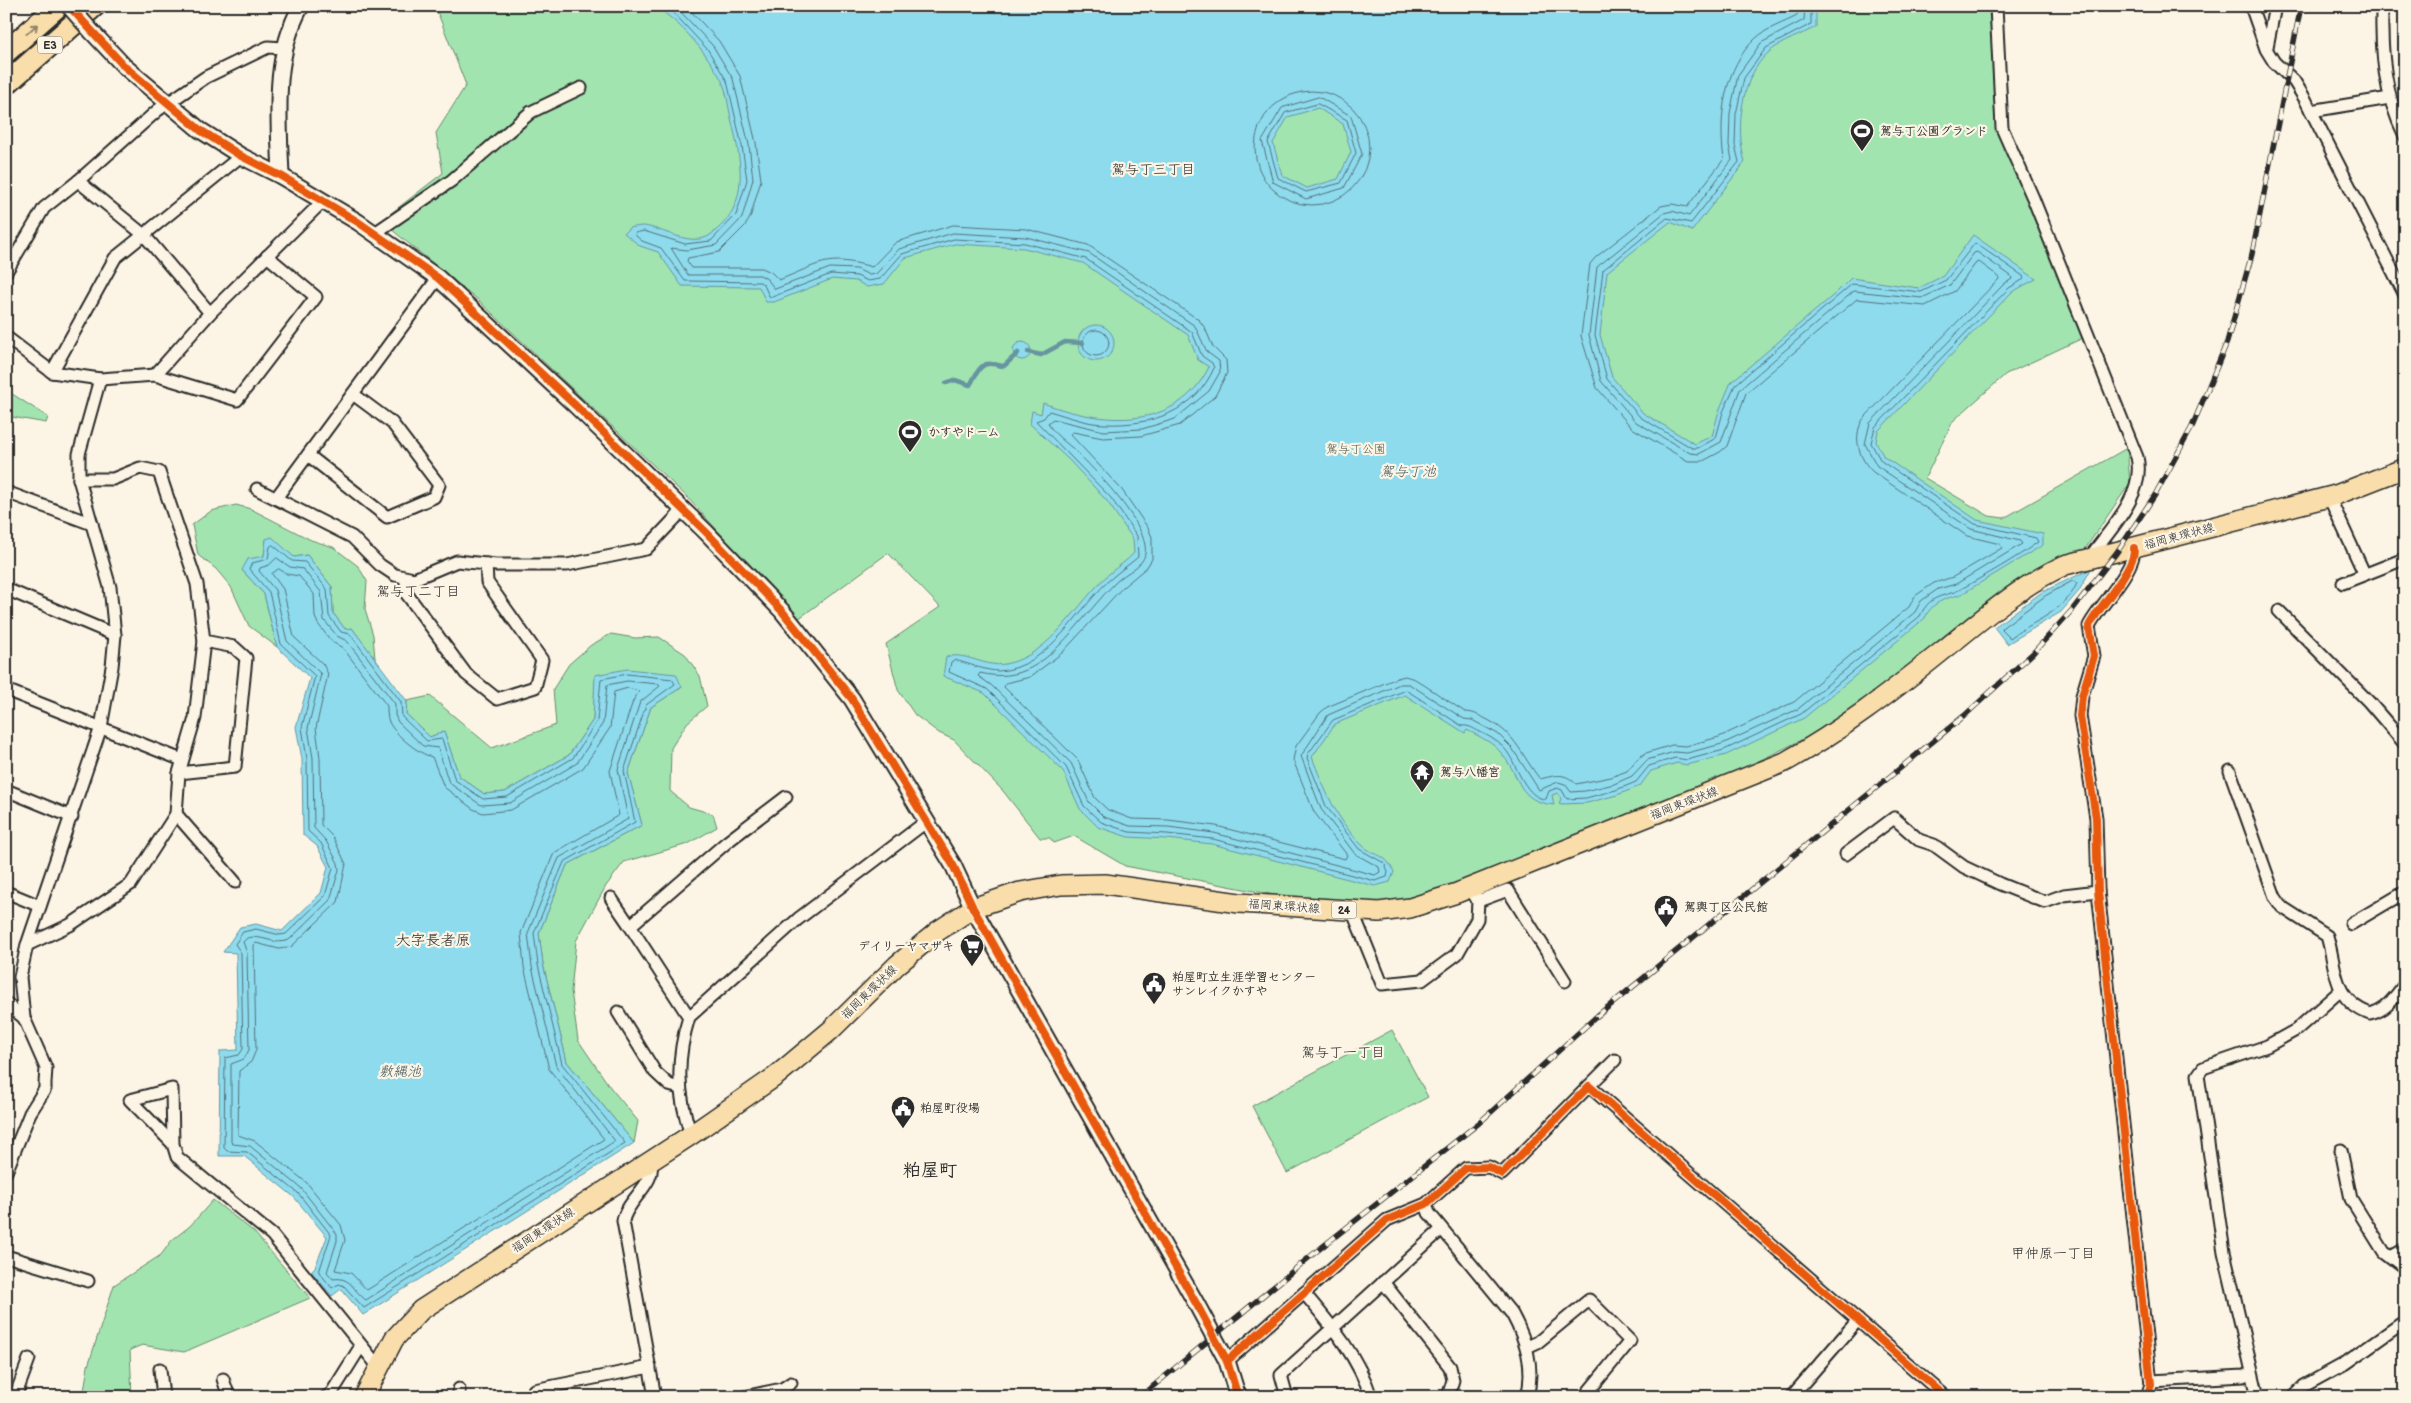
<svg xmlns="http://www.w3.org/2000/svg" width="2411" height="1403" font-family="'Balsamiq Sans','Klee One',sans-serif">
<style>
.green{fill:#a2e4af;stroke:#66886d}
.water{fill:#8edbee;stroke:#6695a0;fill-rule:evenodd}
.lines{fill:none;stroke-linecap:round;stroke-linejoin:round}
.shore{stroke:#537179;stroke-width:1}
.stream{stroke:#6695a0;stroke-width:4.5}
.minor-casing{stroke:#2b2b2b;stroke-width:15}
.tertiary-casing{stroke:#2b2b2b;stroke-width:19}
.primary-casing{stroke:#2b2b2b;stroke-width:22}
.motorway-casing{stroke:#2b2b2b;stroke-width:25}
.minor{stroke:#fcf5e5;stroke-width:11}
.tertiary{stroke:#fcf5e5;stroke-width:15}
.primary{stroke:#f9deab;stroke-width:19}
.motorway{stroke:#f9deab;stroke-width:21}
.rail-casing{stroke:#2b2b2b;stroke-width:5.5}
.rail{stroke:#fcf5e5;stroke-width:4;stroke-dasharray:11;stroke-linecap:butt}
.tertiary-bridge-casing{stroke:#2b2b2b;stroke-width:19;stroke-linecap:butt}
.tertiary-bridge{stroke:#fcf5e5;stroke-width:15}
.cycleway-casing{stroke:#fcf5e5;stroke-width:11}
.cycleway{stroke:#e8590c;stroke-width:8}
.oneway{stroke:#92846b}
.labels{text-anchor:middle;stroke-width:4.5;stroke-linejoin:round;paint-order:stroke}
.shield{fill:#fcf5e5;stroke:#6a6863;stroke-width:1}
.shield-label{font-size:11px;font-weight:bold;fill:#2b2b2b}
.poi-label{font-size:12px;font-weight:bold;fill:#2b2b2b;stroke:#fcf5e5;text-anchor:start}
.park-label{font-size:12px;fill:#49594c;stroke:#fcf5e5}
.street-label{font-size:12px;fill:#2b2b2b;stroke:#fcf5e5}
.neighbourhood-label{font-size:14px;fill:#2b2b2b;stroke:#fcf5e5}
.water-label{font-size:14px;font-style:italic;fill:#44575c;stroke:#fcf5e5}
.quarter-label{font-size:15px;fill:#2b2b2b;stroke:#fcf5e5}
.district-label{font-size:18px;font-weight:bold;fill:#2b2b2b;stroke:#fcf5e5}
</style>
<rect width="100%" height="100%" fill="#fcf5e5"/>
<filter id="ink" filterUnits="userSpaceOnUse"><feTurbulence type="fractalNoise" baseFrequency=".02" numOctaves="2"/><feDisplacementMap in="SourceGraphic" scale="10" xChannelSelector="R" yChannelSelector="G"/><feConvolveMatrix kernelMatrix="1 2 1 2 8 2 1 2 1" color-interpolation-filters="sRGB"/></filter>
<g filter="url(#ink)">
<g class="green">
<path d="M435,6H1990L1999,128L2085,337L2006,374L1953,421L1925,478L1989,516L2004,518L2127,448L2130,483L2083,552L1999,595L1836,723L1716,782L1458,887L1382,904H1321L1125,866L1074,836L1054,843L1050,838H1040L1003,791L954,740L939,733L915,715L898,690L886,644L940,607L888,553L798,619L687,497L477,299L381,221L443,173L436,133L466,85Z"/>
<path d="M6,390L48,417L46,423L6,416Z"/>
<path d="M236,505L251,509L311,540L333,547L358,566L367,581L365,609L373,635L375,659L352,628L345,629L333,613L332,587L307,555L294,557L266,539L264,556L242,570L264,594L277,647L249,626L231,587L216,569L198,555L192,525L211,511Z"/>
<path d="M611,634L635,638L659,637L685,654L700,676L707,706L687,723L671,748L670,791L689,807L713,814L717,827L688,844L624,862L606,886L576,941L571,991L578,1040L610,1087L638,1121L634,1143L567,1062L543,964L539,933L567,865L642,825L628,773L651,707L682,687L596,675L593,720L569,755L505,792L484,794L459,776L444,731L430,737L406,714L407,701L430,696L492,748L556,725L553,689L569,664L591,645Z"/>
<path d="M1392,1030L1428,1097L1287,1173L1252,1106Z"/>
<path d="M213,1200L254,1232L310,1298L184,1352L142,1345L130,1350L132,1397H83L88,1366L114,1285L161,1255L172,1240L190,1226Z"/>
</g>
<g class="water">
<path d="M654,6H1816V27C1803,34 1780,42 1769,52C1741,76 1735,129 1745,162L1692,231L1670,222L1607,272L1600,335L1612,377L1643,413L1695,444L1712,436L1719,411L1731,382L1836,293L1851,278L1919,288L1943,276L1973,235L2036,279L2012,292L1878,431L1876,442L1884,457L1977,520L2043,534V545L1960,595C1945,598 1931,603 1925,618L1804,718L1726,755L1687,765L1677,763L1651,771L1640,786L1617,795L1587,803L1562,804L1559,803L1561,799L1558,793L1552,795L1554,805C1516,801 1522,778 1502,754C1493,742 1480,737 1467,730L1465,733L1405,695L1335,724L1312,757C1324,788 1337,821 1362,845C1376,858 1384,851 1394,872L1390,882L1375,886L1212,844L1167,839L1128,837L1098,827L1080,809L1063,771L984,693L943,676L946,657C965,651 985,668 1005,664C1052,655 1077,602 1110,573C1118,566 1127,561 1134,553L1133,539L1107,501L1069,460L1030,424L1032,411L1041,414L1043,403C1102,425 1177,432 1209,367L1198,360L1188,335L1083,263L1024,248L955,244L905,258L884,284L867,287L856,281L832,279L774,302H766L759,287L682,286L658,252L640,246L624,233L629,228C634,227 639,226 644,226C662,228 692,248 710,235C752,206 741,160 731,118C728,106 727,92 722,81C706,52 682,23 654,6ZM1318,108L1343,124L1351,152L1338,179L1307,188L1282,175L1273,143L1288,117Z"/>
<circle cx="1096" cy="343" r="18"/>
<circle cx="1022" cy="351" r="9"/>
<path d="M272,537L294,557L307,555L332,587L333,613L345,629L352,628L407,701L406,714L430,737L444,731L459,776L484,794L505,792L569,755L593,720L595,675L627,669L676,674L682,687L651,707L628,773L642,825L567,865L539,933L543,964L567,1062L634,1143L363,1315L341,1289L332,1296L311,1271L315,1267L327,1237L294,1197L244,1156H219L220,1051L238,1050L236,953L223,952L240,927L256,924L282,931L321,893L328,867L317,846L303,835L302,759L296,727L310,678L277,647L264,594L242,570L248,559L264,556L266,539Z"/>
<path d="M2091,569L2079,591L2061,612L2007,644L1994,627L2042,592Z"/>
</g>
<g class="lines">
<g class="shore">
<path d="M664,6L672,11L708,50L727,81L742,146L747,180L736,215L711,241L685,244L644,231L635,233L636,236L642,241L661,248L685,281L760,282L764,285L769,296L772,297L831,274L857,276L868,281L880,279L902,254L954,239L1025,243L1086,259L1192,332L1202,356L1212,363L1214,368C1195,412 1150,426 1105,424C1087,424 1067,416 1049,411L1044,418L1036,421L1111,498L1137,536L1138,557C1130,564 1122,569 1114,576C1079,605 1050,668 999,671C985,671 968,663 954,660L951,662L949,672L987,689L1066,767L1084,806L1101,822L1129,832L1167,834L1213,839L1375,881L1387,877L1388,872L1384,863L1359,849L1326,806L1307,758L1308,754L1333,720L1406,690L1462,726C1469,725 1474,729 1480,732C1491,737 1501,743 1508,753C1517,766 1526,799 1546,799L1549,791L1557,788L1562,790L1567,799L1586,798L1616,790L1636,782L1649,766L1675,758L1687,760L1724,750L1801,714L1920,616C1931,593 1943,598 1961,589C1986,575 2015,559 2038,542L2036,538L1975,524L1881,461L1871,443L1875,427L2009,288L2024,279L2023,276L1975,243L1946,280L1921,292L1852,284L1735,385L1723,412L1716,438L1698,448H1692L1640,417L1607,379L1595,335L1603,270L1667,218L1691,223L1739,162L1735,145L1736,114L1744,78L1766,48L1811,24V6"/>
<path d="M675,6L713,46L733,79L749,145L753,179L742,218L716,245L687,250L671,248L688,275H760L767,279L775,289L830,268L857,269L869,275L876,274L899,249L953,233L1026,237L1089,253L1195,326L1207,352L1219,361L1220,372L1209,391L1175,419L1142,429L1104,431L1053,419L1048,423C1053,434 1068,444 1077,452C1094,470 1161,535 1142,561C1135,570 1124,574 1116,582C1100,598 1086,616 1071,633C1045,662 1021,683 980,673L978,676L991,685L1071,763L1089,802L1104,817L1130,826L1168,827L1214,833L1375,875L1380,872L1379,867L1355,854L1321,809L1301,756L1328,715L1400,684H1409L1464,719L1472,720L1498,734L1512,748L1539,790L1558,782L1565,784L1571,792L1585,791L1614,784L1632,776L1647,760L1674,752L1687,753L1722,744L1798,709L1915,612L1921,601L1938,589L1956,584L2022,544L2020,541L1971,529L1877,466L1865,444L1870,423L2004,284L2012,279L2011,276L1977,252L1974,253L1950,285L1922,298L1854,291L1740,389L1721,442L1699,454L1690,453L1636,422L1601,381L1589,335L1597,267L1664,213L1672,211L1689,216L1732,160L1729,145L1730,113L1738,75L1761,43L1804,20L1805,6"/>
<path d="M686,6L719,41L740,76L756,143L761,180L750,218L745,226L719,252L688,258L687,261L692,268H762L771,272L779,280C820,264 826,254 872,267L896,242L953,225L1026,229L1088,245L1199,320L1205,328L1213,347L1226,360L1227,373L1215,396L1180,425L1141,436L1103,438L1073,432L1070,434L1122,490L1148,528L1152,537V559L1147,567L1123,587L1062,653L1030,677L1006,683L1004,687L1078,760L1095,798L1108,810L1132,819L1168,820L1216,826L1345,859L1347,855L1314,812L1293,760L1296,746L1320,713L1327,707L1397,678L1405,676L1415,679L1465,712C1474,712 1480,716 1488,720C1517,735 1521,755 1540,779C1554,776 1564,771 1576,784L1611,777L1627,771L1638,758L1646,753L1672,745L1686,746L1719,737L1794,702L1909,607L1915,596L1934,583L1953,577L2002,548L2000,544L1967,536L1873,472C1858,458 1852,435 1864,418L1999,279L1998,276L1979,262L1976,263L1955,291L1925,306L1857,299L1746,393L1727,446L1720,452L1703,461H1688L1632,428L1597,388L1581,336L1590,264L1596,257L1661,206L1672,204L1687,207L1724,159C1718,118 1724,67 1756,38C1767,28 1784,23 1797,16L1798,6"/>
<circle cx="1312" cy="148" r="57"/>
<path d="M1319,97L1351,116L1362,154L1344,188L1306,199L1273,182L1262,141L1282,108Z"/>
<path d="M1318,104L1347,120L1356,153L1341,183L1306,192L1278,178L1268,142L1285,113Z"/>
<circle cx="1096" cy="343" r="13"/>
<path d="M273,545L292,561L305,562L327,589L329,616L341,632L350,634L401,702L402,717L427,741L442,739L455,780L483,799L507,797L573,758L597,721L601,679L627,674L672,679L675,684L646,705L624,771L635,822L564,862L534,933L538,965L562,1064L625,1143L364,1308L344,1286L339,1284L332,1288L319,1272L331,1235L298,1193L247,1152L227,1151L224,1148L225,1058L239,1055L243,1049L241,953L235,944L243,932L256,929L280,935L286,934L325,896L333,868L321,843L308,831L307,759L302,727L315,676L281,644L269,592L249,569L252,563L268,559L270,547Z"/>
<path d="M277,558L290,567L303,569L321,592L324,620L337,636L347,641L395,704V715L398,722L423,746L438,748L448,780L452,785L481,805L510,803L577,763L603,723L607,685L627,681L658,684L660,686L640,702L618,769L628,819L559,858L528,933L532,967L556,1066L615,1141L366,1300C353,1291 351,1276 333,1279L327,1272L337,1241V1234L301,1188L250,1146L233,1144L231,1142V1064L244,1059L249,1050L247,953L243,942L247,938C261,934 275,946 289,940L330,900L339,870L338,863L326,841L314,828L313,758L308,728L321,674L287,641L275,590L259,571L260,568L269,565Z"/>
<path d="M279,569L287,574L299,576L314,594L315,617L318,624L332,642L343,648L387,706C387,711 387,717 389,722C395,735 419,754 432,757L444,787L473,809L483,813L511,810L583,768L610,728L614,692L628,688L639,691L633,701L610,771L619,815L554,853L521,933L524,967L549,1069L604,1139L367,1290L351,1273L335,1270L345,1240L341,1225L307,1183L255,1141L238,1135L239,1071L251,1062L256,1050L254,945L256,943L279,949L291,947L338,902L346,864L333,837L321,825L320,758L316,728L328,674L323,664L294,637L283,589L272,574Z"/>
<path d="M2073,581L2077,583C2066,611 2033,621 2010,638L2002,630L2003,627L2045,596Z"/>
</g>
<g class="stream">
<path d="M1028,352L1041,355L1065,342L1083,343"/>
<path d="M946,383L955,380L970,385C976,376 979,362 992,364C997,364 999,366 1004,366L1018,353"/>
</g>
<defs>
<g id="minor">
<path d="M1996,6L2002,128L2033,198L2137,457C2146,495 2109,530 2088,560"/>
<path d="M2251,6L2266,49L2274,62L2294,81L2305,99L2405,295"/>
<path d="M2382,6C2381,53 2384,94 2405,136"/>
<path d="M2267,47L2275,6"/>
<path d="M2311,111L2390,98"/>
<path d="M78,181L144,235L210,313"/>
<path d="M375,233L451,181L531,112L581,88"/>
<path d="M6,272L44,208L78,181L158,110L206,77L268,47L284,48"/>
<path d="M6,337L52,372L100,379L155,375L237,400L316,297L267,256"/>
<path d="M52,372L115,258L241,156"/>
<path d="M155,375L210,313L324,200"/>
<path d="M308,455L387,517L434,497L439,485L392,423L353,394"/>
<path d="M257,489L352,537L380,565L395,575L414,579L457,561L496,565H567L646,549L683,510"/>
<path d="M6,492L92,524"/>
<path d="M2329,497L2364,573"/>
<path d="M276,498L438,278"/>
<path d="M2134,548C2136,569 2099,606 2089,626L2094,656L2082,696L2080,716L2096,818L2098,891L2151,1384L2147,1397"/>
<path d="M406,578V593L466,674L497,699L535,687L542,660L487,582L486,564"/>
<path d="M2343,583L2404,559"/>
<path d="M6,589L115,635"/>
<path d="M2279,611L2369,702L2405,744"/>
<path d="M6,690L182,760"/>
<path d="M2230,771L2275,897L2282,907L2327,936C2337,969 2332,1000 2370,1014C2387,1010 2395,997 2405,984"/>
<path d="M179,773L235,767L246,658L234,647L204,641"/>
<path d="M6,790L72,817"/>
<path d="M176,814L235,882"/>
<path d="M1846,854L1894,818L1919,840L1934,845L1964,867L2000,884L2045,902L2064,895L2098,891"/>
<path d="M6,892L40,906"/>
<path d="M611,898L630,926"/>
<path d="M1478,901L1508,890L1565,981"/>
<path d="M1352,910L1382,984L1422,980L1457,954L1477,919L1478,901L1470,888"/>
<path d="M2351,924L2405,892"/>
<path d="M27,945L70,925L131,884L176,814L179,773L195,718L204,641L197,584L159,472L140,468L113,479H79"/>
<path d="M6,1003L24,1018"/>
<path d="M618,1012L655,1072L669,1085L680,1088"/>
<path d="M689,1017L630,926L727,842L786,797"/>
<path d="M1589,1086L1615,1060"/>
<path d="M691,1135C677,1093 676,1059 689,1017L798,919L927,821"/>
<path d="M173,1144L130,1100L172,1089L173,1144L177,1157L272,1235L378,1366"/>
<path d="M2341,1150L2351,1199L2384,1252L2405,1268"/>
<path d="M650,1160C659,1182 626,1200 623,1221L655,1397"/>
<path d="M6,1172L30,1113L45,1089V1083L46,1068L24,1018L20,977L27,945L101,727L112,667L115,635L110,587L79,479V454L100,379"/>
<path d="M1426,1204L1429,1213L1512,1314C1526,1340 1535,1367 1527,1397"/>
<path d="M6,1256L88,1281"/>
<path d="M2391,1257L2405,1249"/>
<path d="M1383,1282L1450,1367L1453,1380L1448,1397"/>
<path d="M1304,1293C1331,1325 1358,1356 1371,1397"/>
<path d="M1527,1347L1538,1342L1589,1300L1630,1341L1584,1397"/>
<path d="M1227,1361L1387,1220L1426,1204L1466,1168L1489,1167L1502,1174L1589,1086L1946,1397"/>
<path d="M160,1369L163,1397"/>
<path d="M223,1379L229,1397"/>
<path d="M2151,1381L2244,1376L2251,1373"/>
<path d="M15,1397L29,1359"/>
<path d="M326,1397L331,1394L361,1346"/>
<path d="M459,1397V1389"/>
<path d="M537,1397L534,1390L650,1367"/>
<path d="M744,1397L782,1389L791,1383"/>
<path d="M1287,1397L1281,1375L1442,1229"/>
<path d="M1791,1397L1858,1320"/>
<path d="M2258,1397L2224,1252L2198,1075L2203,1068L2267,1046L2296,1030L2341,990"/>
<path d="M2293,1397L2304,1386L2344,1364L2405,1321"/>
</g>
<g id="tertiary">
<path d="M92,32L124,66L200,130L241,156L281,176L358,222L438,278L575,405L706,532L782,611L852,699L953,865L973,908L1197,1305L1227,1361L1238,1397"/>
<path d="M281,176C279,118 272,59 301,6"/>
</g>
<path id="primary" d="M364,1397L394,1339L421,1310L691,1135L776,1076L831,1030L897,965L938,931L973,908L1020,892L1061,885L1105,884L1239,903L1379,912L1410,908L1457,893L1785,762C1842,730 1890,693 1941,652C1980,621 2019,586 2065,565L2336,495L2405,468"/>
<g id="motorway">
<path d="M6,52L58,6"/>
<path d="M6,84L94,6"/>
</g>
</defs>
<use href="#minor" class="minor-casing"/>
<use href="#tertiary" class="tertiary-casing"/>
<use href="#primary" class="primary-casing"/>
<use href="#motorway" class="motorway-casing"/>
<use href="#minor" class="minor"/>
<use href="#tertiary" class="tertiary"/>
<use href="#primary" class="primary"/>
<use href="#motorway" class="motorway"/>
<defs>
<path id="rail" d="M1140,1397L1317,1251L1479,1123L1597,1016L1964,716L2033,653L2073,609L2117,552L2155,495L2192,427L2227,342L2252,254L2301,6"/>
</defs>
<use href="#rail" class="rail-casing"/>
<use href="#rail" class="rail"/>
<defs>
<path id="tertiary-bridge" d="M69,6L92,32"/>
</defs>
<use href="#tertiary-bridge" class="tertiary-bridge-casing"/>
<use href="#tertiary-bridge" class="tertiary-bridge"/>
<defs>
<g id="cycleway">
<path d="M69,6L124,66L200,130L241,156L281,176L358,222L438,278L575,405L706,532L782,611L852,699L953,865L973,908L1197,1305L1227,1361L1238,1397"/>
<path d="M2134,548C2136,569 2099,606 2089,626L2094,656L2082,696L2080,716L2096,818L2098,891L2151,1384L2147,1397"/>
<path d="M1227,1361L1387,1220L1426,1204L1466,1168L1489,1167L1502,1174L1589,1086L1946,1397"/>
</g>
</defs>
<use href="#cycleway" class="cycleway-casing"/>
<use href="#cycleway" class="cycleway"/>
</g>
<defs><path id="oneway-shaft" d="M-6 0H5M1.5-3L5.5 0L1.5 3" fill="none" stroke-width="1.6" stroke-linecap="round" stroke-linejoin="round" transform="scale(1.25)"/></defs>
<use class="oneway" href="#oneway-shaft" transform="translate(32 29) rotate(-42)"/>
</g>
<defs>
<symbol id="stadium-pin" viewBox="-11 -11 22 30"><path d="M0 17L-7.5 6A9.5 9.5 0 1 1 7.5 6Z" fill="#2b2b2b" stroke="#fcf5e5"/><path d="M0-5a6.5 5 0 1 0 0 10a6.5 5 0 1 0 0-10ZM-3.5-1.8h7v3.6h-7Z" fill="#fff"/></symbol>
<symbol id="temple-pin" viewBox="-11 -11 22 30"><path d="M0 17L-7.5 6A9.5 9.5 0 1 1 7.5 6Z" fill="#2b2b2b" stroke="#fcf5e5"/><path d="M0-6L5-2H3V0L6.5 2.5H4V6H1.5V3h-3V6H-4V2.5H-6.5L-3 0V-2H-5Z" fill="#fff"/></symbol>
<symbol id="civic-pin" viewBox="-11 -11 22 30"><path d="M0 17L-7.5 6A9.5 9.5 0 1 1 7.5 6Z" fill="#2b2b2b" stroke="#fcf5e5"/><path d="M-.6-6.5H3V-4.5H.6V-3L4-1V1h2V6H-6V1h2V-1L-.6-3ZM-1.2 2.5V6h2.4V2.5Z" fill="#fff"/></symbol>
<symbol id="supermarket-pin" viewBox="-11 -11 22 30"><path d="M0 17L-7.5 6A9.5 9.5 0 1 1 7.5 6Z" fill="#2b2b2b" stroke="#fcf5e5"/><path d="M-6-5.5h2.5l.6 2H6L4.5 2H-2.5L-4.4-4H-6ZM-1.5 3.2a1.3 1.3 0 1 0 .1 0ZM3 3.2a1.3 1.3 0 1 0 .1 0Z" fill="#fff"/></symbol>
</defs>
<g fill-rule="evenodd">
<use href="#stadium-pin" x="1848" y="117" width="28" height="38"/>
<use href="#stadium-pin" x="896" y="418" width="28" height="38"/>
<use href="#temple-pin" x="1408" y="758" width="28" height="38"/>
<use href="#civic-pin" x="1652" y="893" width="28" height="38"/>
<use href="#supermarket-pin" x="958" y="932" width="28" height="38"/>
<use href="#civic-pin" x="1140" y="970" width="28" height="38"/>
<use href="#civic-pin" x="889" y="1094" width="28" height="38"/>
</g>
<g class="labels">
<g class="shield">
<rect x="37.5" y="36.5" width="25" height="17" rx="4"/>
<rect x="1331.5" y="901.5" width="25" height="17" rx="4"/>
</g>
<g class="shield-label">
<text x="50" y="49">E3</text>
<text x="1344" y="914">24</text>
</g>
<g class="poi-label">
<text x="1880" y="135">駕与丁公園グランド</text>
<text x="928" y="436">かすやドーム</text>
<text x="1440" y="776">駕与八幡宮</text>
<text x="1684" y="911">駕輿丁区公民館</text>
<text x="954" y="950" text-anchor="end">デイリーヤマザキ</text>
<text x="1172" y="981">粕屋町立生涯学習センター<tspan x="1172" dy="14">サンレイクかすや</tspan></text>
<text x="920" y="1112">粕屋町役場</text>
</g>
<g class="park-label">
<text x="1356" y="453">駕与丁公園</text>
</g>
<g class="street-label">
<text transform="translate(2179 536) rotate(-15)" y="4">福岡東環状線</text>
<text transform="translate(1684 803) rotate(-21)" y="4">福岡東環状線</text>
<text transform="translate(1284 906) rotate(4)" y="4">福岡東環状線</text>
<text transform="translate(869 992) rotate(-44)" y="4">福岡東環状線</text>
<text transform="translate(543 1230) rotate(-33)" y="4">福岡東環状線</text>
</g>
<g class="neighbourhood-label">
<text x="1153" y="174">駕与丁三丁目</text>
<text x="418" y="596">駕与丁二丁目</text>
<text x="1343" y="1057">駕与丁一丁目</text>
<text x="2053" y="1258">甲仲原一丁目</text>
</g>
<g class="water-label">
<text x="1408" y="476">駕与丁池</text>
<text x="400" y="1076">敷縄池</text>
</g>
<g class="quarter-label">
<text x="433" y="945">大字長者原</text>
</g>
<g class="district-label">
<text x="930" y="1176">粕屋町</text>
</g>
</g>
<rect width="2411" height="1403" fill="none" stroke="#fcf5e5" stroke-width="25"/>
<rect x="12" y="12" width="2386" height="1378" fill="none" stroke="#2b2b2b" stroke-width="2" filter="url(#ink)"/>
</svg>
